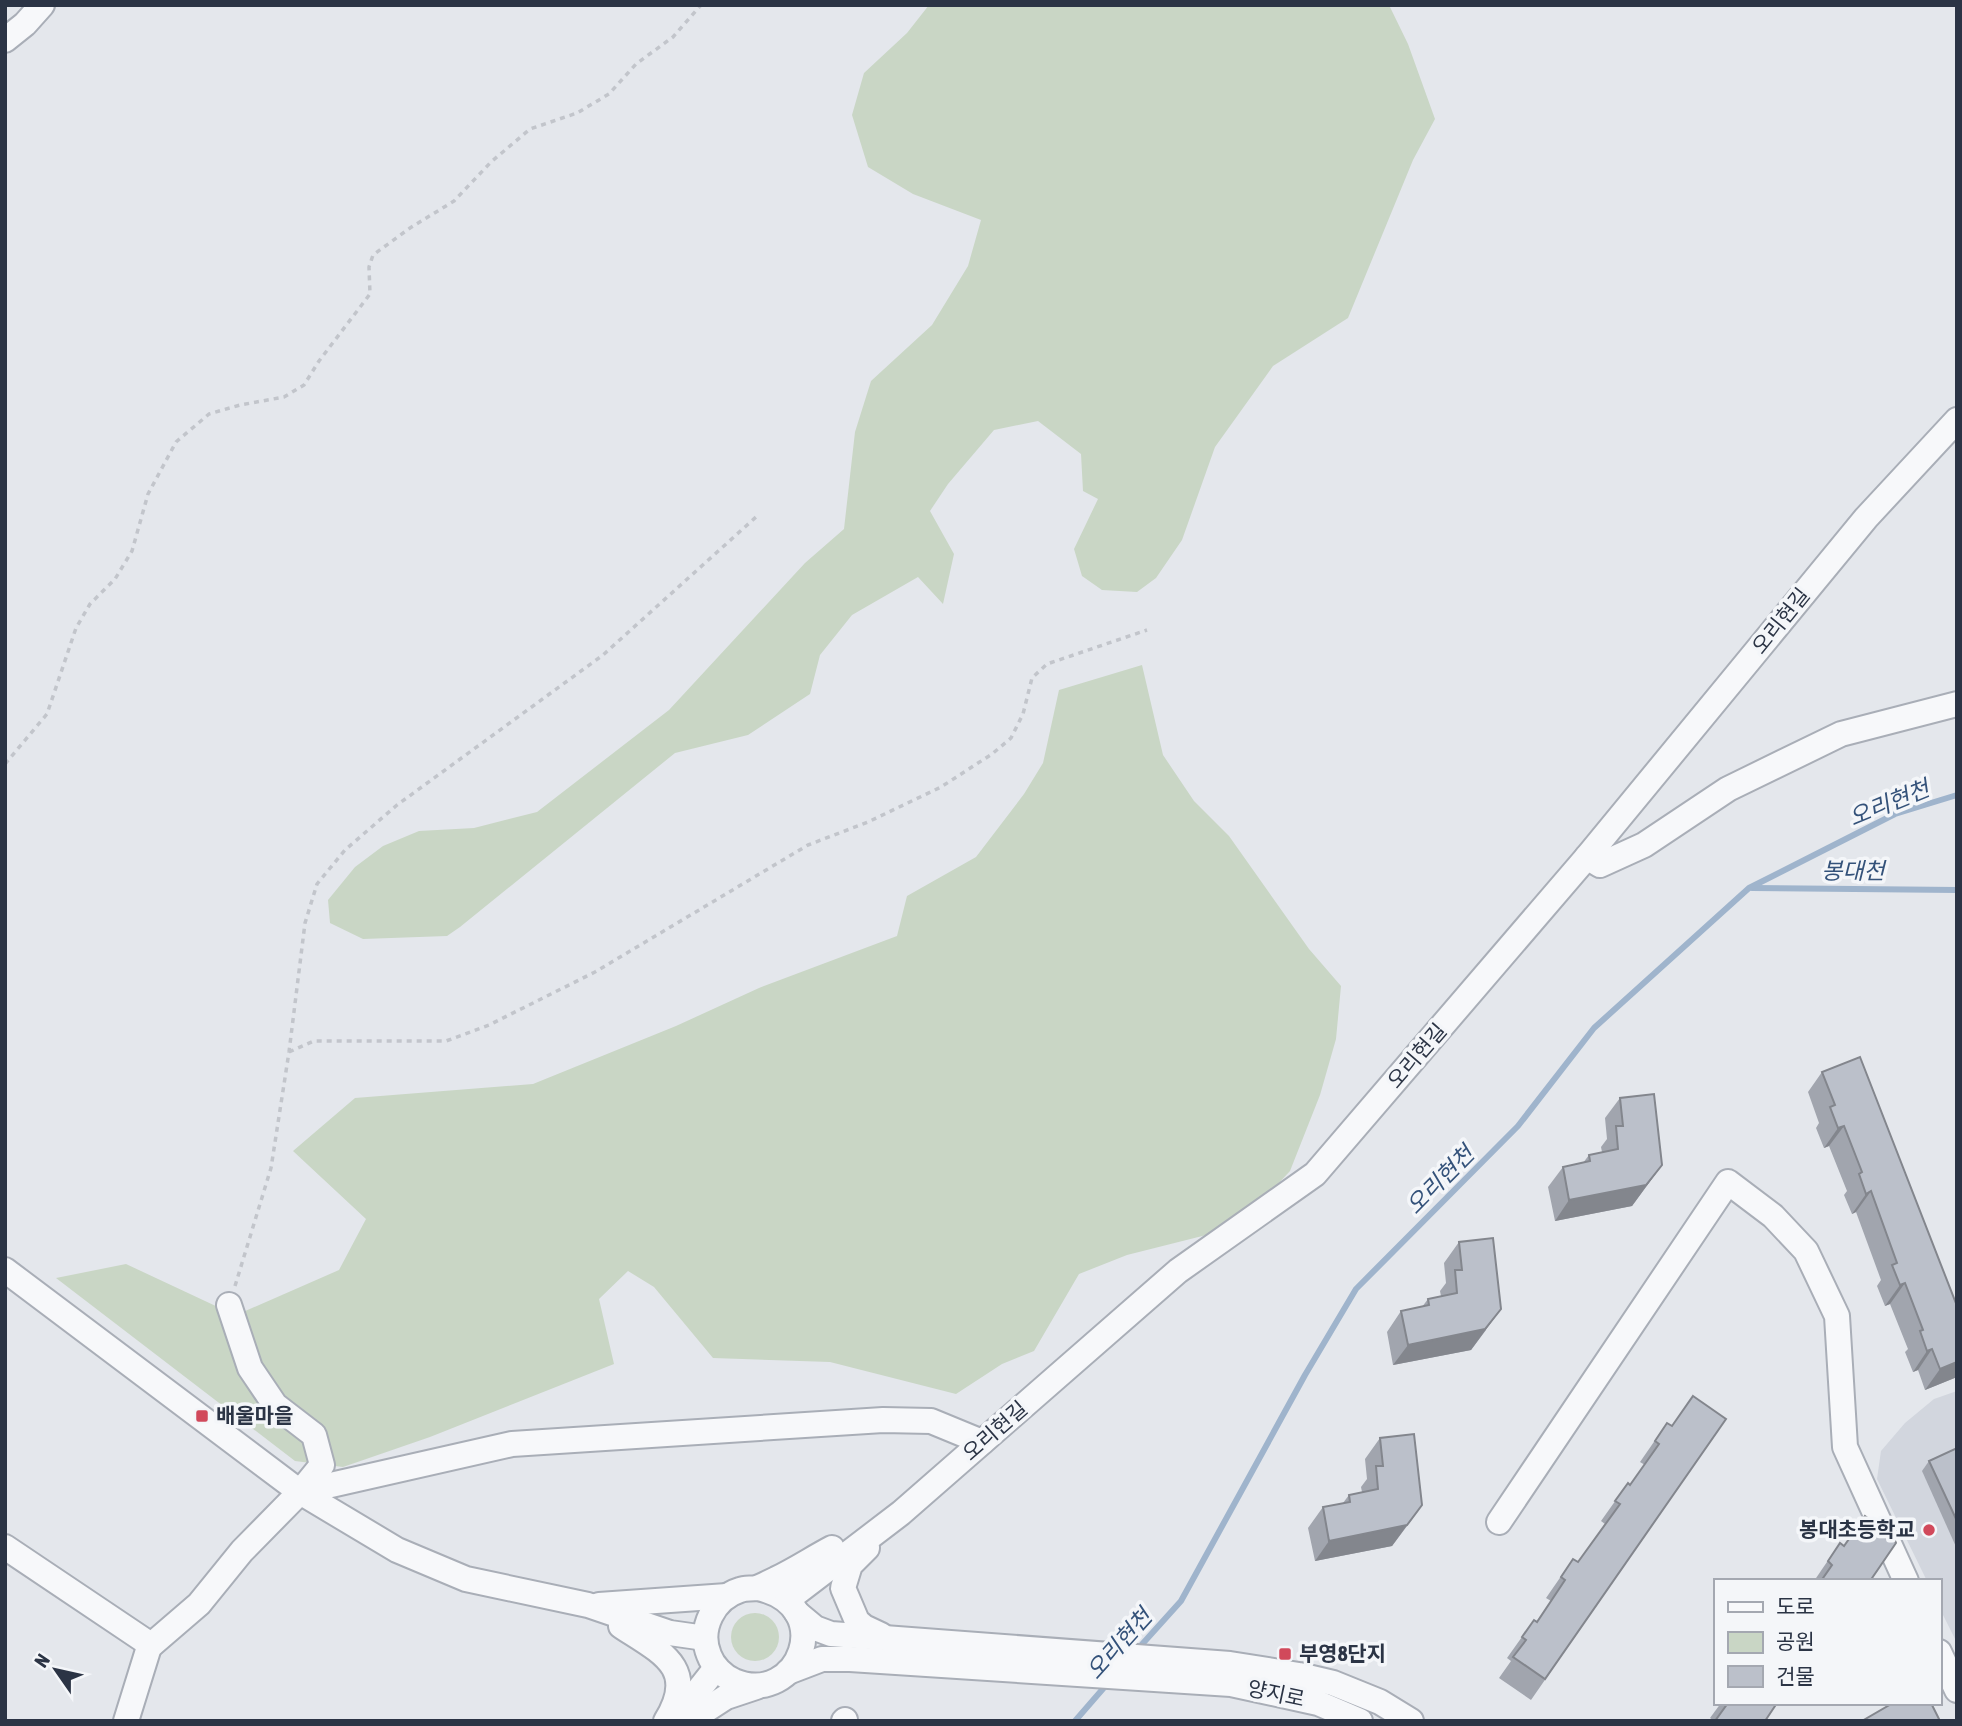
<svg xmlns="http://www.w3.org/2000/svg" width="1962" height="1726" font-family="'Asap Condensed','Noto Sans KR',sans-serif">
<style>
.built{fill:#d2d6de}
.green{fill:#c9d6c5}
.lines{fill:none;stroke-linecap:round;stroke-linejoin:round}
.stream{stroke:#9fb4cc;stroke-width:6}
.minor-casing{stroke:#a9aeb7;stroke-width:28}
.path{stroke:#c2c5cb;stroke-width:3.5;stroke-dasharray:5 5;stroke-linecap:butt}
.minor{stroke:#f7f8fa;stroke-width:24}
.wall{fill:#a1a5ae}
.shaded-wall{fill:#83868d}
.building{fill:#bbc0ca;stroke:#83868d;stroke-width:2}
.poi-dot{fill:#d1495b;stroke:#f4f6f9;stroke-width:2.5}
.labels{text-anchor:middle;stroke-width:7;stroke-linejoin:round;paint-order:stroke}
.street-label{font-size:21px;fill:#2b3445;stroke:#f4f6f9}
.poi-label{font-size:21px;font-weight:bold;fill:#2b3445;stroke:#f4f6f9;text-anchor:start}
.water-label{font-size:23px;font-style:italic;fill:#34527a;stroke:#f4f6f9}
</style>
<rect width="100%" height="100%" fill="#e4e7ec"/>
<path class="built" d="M1957,1391V1643L1939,1607V1581H1927L1877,1479L1881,1451L1905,1423L1934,1399Z"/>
<g class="green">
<path d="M929,5H1389L1408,44L1435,119L1413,160L1348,318L1273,366L1215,447L1182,540L1156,578L1137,592L1102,590L1082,576L1074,549L1098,499L1083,491L1081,454L1038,421L994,430L948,484L930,511L954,554L943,604L918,577L852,615L820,655L810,694L748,735L675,753L460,927L447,936L363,939L330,923L328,900L355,867L383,846L419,831L474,828L537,812L669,710L805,563L844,529L855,432L871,381L932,325L968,266L981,220L913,194L868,167L852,115L864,73L907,33Z"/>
<path d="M1142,665L1163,755L1194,801L1229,836L1309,949L1341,986L1336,1039L1320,1095L1290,1171L1238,1227L1127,1255L1079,1274L1034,1351L1002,1364L956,1394L830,1362L713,1358L654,1287L628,1271L599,1299L614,1364L430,1437L343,1467L295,1461L56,1278L126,1264L220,1308L243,1312L339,1270L366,1219L293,1151L355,1098L533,1084L676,1026L759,988L897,936L907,896L976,857L1024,794L1043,763L1059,690Z"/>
<circle cx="755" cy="1637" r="24"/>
</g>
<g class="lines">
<g class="stream">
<path d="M1752,888L1957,890"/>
<path d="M1136,1651L1181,1601L1305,1375L1356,1289L1518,1126L1594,1028L1749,888L1895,814L1957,795"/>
<path d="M1075,1721L1108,1683"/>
</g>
<defs>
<g id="minor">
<path d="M5,40L25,24L42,5"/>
<path d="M1587,857L1600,865L1644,845L1728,789L1841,734L1957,704"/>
<path d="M5,1270L300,1492L397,1550L466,1579L588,1605L670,1633L705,1638"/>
<path d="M300,1492L512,1444L883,1420L931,1421L982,1442"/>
<path d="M1499,1522L1728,1182L1773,1216L1806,1251L1837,1316L1845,1447L1906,1581"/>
<path d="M5,1547L151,1645"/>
<path d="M867,1548L850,1565L843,1588L857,1621L864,1627L881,1635"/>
<path d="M758,1588C839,1606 799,1708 734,1681C723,1676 713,1666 709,1655C698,1629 714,1598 740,1590C745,1588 751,1589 756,1588C763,1586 769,1582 776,1579C795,1570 813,1558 832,1548"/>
<path d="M787,1600L901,1513L1178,1271L1315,1174L1587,857L1866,518L1957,420"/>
<path d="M599,1605L727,1596"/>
<path d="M797,1613L815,1628L831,1634L1230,1664L1299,1675L1333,1683L1380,1702L1411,1721"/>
<path d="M621,1626C661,1652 699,1668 666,1721"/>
<path d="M1939,1652L1957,1690"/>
<path d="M788,1672L822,1659H850L1231,1684L1318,1703L1360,1721"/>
<path d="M675,1720L716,1668"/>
<path d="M126,1721L149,1647L199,1604L242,1551L300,1492L322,1465L314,1435L275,1405L250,1368L229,1305"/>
<path d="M689,1721L726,1697L756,1687"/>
<path d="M844,1721L845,1720"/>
</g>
</defs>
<use href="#minor" class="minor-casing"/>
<g class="path">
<path d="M5,764L47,714L76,628L90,604L115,579L132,551L148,494L176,442L209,414L240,405L284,397L304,385L319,361L370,294L369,267L373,255L410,228L454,201L491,162L530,129L577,113L609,94L636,64L673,37L701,5"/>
<path d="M289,1052L314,1041H446L489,1025L595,972L808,845L868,822L941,787L992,754L1011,738L1023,714L1032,678L1047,664L1147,630"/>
<path d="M235,1286L271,1168L289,1052L305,923L317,884L345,850L397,805L603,655L756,517"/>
</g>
<use href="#minor" class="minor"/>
</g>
<g class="wall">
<path d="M1822,1072L1957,1377L1925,1390L1918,1370L1913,1372L1905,1352L1908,1349L1890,1304L1885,1306L1877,1286L1881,1280L1856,1212L1852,1214L1844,1195L1847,1191L1829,1146L1824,1148L1816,1128L1819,1123L1808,1092Z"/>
<path d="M1620,1098L1662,1165L1632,1206L1555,1221L1548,1187L1563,1167L1583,1163L1589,1155L1602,1152L1601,1147L1607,1139L1605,1118Z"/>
<path d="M1459,1242L1486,1330L1471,1350L1393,1365L1387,1332L1401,1311L1422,1307L1428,1299L1441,1296L1440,1291L1446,1283L1444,1263Z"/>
<path d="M1726,1419L1531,1700L1499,1678L1511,1661L1507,1658L1534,1620L1537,1621L1551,1601L1546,1598L1573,1559L1578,1562L1605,1524L1601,1521L1628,1483L1630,1485L1645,1465L1640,1462L1667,1423L1672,1426Z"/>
<path d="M1380,1438L1407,1526L1392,1546L1315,1561L1308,1528L1323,1507L1343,1503L1349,1495L1362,1492L1361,1487L1367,1479L1365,1459Z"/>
<path d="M1957,1448V1549L1922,1471L1929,1461Z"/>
<path d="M1840,1543L1870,1581H1814Z"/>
<path d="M1721,1703H1777L1765,1721H1714L1710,1718Z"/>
</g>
<g class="shaded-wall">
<path d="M1844,1126L1829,1146L1824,1148L1838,1128Z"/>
<path d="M1662,1165L1632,1206L1555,1221L1569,1200Z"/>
<path d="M1871,1191L1856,1212L1852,1214L1866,1194Z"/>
<path d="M1905,1283L1890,1304L1885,1306L1900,1285Z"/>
<path d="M1501,1309L1471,1350L1393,1365L1408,1345Z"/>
<path d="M1932,1349L1918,1370L1913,1372L1927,1351Z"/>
<path d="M1957,1362V1377L1925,1390L1940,1369Z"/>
<path d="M1422,1505L1392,1546L1315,1561L1329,1541Z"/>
</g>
<g class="building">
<path d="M1860,1057L1957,1306V1362L1940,1369L1932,1349L1927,1351L1920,1331L1923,1330L1905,1283L1900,1285L1892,1265L1897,1263L1871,1191L1866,1194L1859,1174L1862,1172L1844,1126L1838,1128L1830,1107L1835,1105L1822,1072Z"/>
<path d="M1654,1094L1662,1165L1646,1185L1569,1200L1563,1167L1590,1161L1589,1155L1618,1149L1616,1126H1623L1620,1098Z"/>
<path d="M1493,1238L1501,1309L1485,1329L1408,1345L1401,1311L1429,1305L1428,1299L1457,1293L1455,1270H1462L1459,1242Z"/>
<path d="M1693,1396L1726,1419L1545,1679L1513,1657L1526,1640L1522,1637L1534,1620L1537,1622L1565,1580L1561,1577L1573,1559L1578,1562L1620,1504L1615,1501L1628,1483L1630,1485L1659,1444L1655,1441L1667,1423L1672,1426Z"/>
<path d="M1414,1434L1422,1505L1407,1525L1329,1541L1323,1507L1350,1502L1349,1495L1378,1489L1376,1466H1383L1380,1438Z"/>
<path d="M1957,1448V1521L1929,1461Z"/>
<path d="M1865,1516L1893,1536L1896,1543L1870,1581H1821L1832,1565L1828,1561L1840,1543L1844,1546Z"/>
<path d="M1728,1703H1777L1765,1721H1715Z"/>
<path d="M1893,1703H1931L1940,1721H1862Z"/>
</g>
<g class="poi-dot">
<rect x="195" y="1409" width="14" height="14" rx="3.5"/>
<circle cx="1929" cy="1530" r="7"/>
<rect x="1278" y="1647" width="14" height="14" rx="3.5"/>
</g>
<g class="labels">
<g class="street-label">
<text transform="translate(1781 621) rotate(-51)" y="7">오리현길</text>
<text transform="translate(1417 1056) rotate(-49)" y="7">오리현길</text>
<text transform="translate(995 1431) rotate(-41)" y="7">오리현길</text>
<text transform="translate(1276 1694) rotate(12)" y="7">양지로</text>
</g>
<g class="poi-label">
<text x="216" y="1423">배울마을</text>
<text x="1915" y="1537" text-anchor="end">봉대초등학교</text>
<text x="1299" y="1661">부영8단지</text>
</g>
<g class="water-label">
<text transform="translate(1889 803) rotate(-22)" y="8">오리현천</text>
<text x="1853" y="879">봉대천</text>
<text transform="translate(1440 1180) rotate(-45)" y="8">오리현천</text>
<text transform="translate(1119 1644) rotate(-48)" y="8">오리현천</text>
</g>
</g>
<rect width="1962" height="1726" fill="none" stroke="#2b3445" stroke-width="14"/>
<rect x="1714" y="1579" width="228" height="126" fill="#f4f6f9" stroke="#a4a8b1" stroke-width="2"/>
<rect x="1728" y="1602" width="35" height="10" fill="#f7f8fa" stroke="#a4a8b1" stroke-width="2"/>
<text x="1776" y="1614" font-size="21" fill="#2b3445">도로</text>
<rect x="1728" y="1632" width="35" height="21" fill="#c9d6c5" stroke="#a4a8b1" stroke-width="2"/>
<text x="1776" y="1649" font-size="21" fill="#2b3445">공원</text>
<rect x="1728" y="1666" width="35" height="21" fill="#bbc0ca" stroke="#a4a8b1" stroke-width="2"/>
<text x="1776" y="1684" font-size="21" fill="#2b3445">건물</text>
<g transform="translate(56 1670) rotate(304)" stroke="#f4f6f9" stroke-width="5" paint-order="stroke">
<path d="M0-5L12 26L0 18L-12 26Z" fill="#2b3445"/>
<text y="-10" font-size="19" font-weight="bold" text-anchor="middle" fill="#2b3445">N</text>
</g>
</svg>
